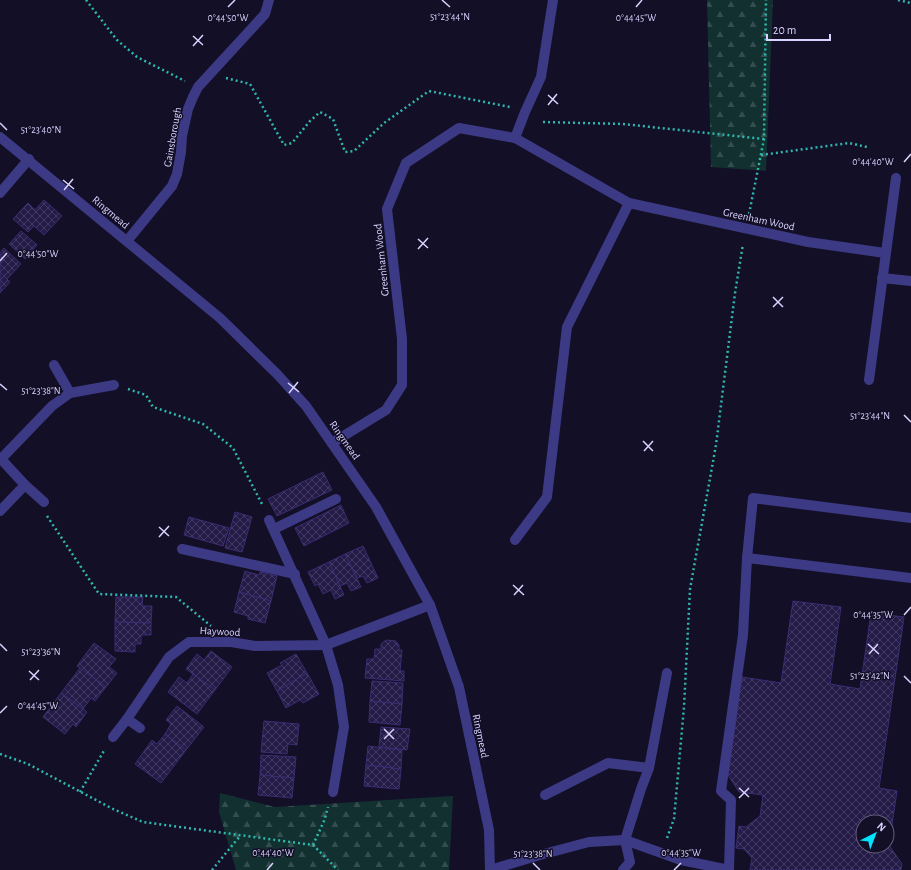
<svg xmlns="http://www.w3.org/2000/svg" width="911" height="870" font-family="'Alegreya Sans',sans-serif">
<style>
.forest{fill:url(#forest-firs)}
.building{fill:url(#building-cross-hatch);stroke:#3b2d73;fill-rule:evenodd}
.lines{fill:none;stroke-linecap:round;stroke-linejoin:round}
.path{stroke:#2fb8b0;stroke-width:2.5;stroke-dasharray:2 3;stroke-linecap:butt}
.service{stroke:#3d3a85;stroke-width:10}
.minor{stroke:#3d3a85;stroke-width:10}
.tertiary{stroke:#3d3a85;stroke-width:10}
.ticks{fill:none;stroke:#d9d4ff;stroke-width:1.5}
.labels{text-anchor:middle;stroke-width:3;stroke-linejoin:round;paint-order:stroke}
.street-label{font-size:11px;fill:#d9d4ff;stroke:#130f26}
.ticks-label{font-size:10px;text-anchor:middle;fill:#d9d4ff;stroke:#130f26;stroke-width:3;stroke-linejoin:round;paint-order:stroke}
</style>
<defs>
<pattern id="forest-firs" width="22" height="20" patternUnits="userSpaceOnUse"><rect width="22" height="20" fill="#12302f"/><path d="M5 1l3.5 6h-7zM16 11l3.5 6h-7z" fill="#344d4e"/></pattern>
<pattern id="building-cross-hatch" width="8" height="8" patternUnits="userSpaceOnUse"><rect width="8" height="8" fill="#241b47"/><path d="M0 0l8 8M0 8l8-8" fill="none" stroke="#433b63"/></pattern>
</defs>
<rect width="100%" height="100%" fill="#130f26"/>
<g class="forest">
<path d="M707,0H773L766,171L711,167Z"/>
<path d="M220,793L275,807L453,796L449,870H236L219,812Z"/>
</g>
<g class="building">
<path d="M44,200L62,216L44,235L34,226L28,232L13,219L28,203L35,210Z"/>
<path d="M21,231L37,245L25,259L9,244Z"/>
<path d="M4,248L21,264L7,279L0,272V253Z"/>
<path d="M0,272L10,282L0,293Z"/>
<path d="M323,472L332,490L277,516L268,499Z"/>
<path d="M341,505L349,523L304,546L295,528Z"/>
<path d="M235,512L252,517L242,552L225,548Z"/>
<path d="M189,517L229,528L223,546L184,535Z"/>
<path d="M363,546L378,578L367,583L363,576L357,578L345,554Z"/>
<path d="M345,554L361,587L351,591L347,583L340,586L329,562Z"/>
<path d="M329,562L344,595L335,599L331,590L323,594L318,584L315,586L308,572Z"/>
<path d="M245,571L259,575L260,572L277,576L271,601L239,592Z"/>
<path d="M239,592L271,601L265,623L248,619V616L234,612Z"/>
<path d="M116,597H143L142,606H152L151,623L115,622Z"/>
<path d="M793,601L841,607L830,684L860,689L871,613L904,617L879,788L897,791L889,845L902,864L901,870H750L752,858L744,849L736,848L739,826L746,827L760,816L763,795L739,792L728,775L742,677L781,683ZM863,822H887V846H863Z"/>
<path d="M115,622L151,623V635H141V644H135V652L115,651Z"/>
<path d="M386,640L396,641L399,645V650H402L400,671H404V681L365,678L367,659H374L375,649H381V644Z"/>
<path d="M94,643L116,659L109,667L117,673L106,687L77,666Z"/>
<path d="M211,651L232,667L215,690L186,669L197,654L204,660Z"/>
<path d="M296,654L307,673L277,691L267,673L282,665L280,663Z"/>
<path d="M80,668L106,687L95,701L91,698L83,709L61,693Z"/>
<path d="M307,673L319,694L303,703L300,700L286,708L277,691Z"/>
<path d="M193,674L215,690L197,714L168,692L179,677L187,683Z"/>
<path d="M372,681L403,683L402,704L370,701Z"/>
<path d="M61,693L87,712L76,727L73,724L65,734L43,717Z"/>
<path d="M370,701L402,704L400,725L369,722Z"/>
<path d="M177,706L204,727L186,750L165,734L171,724L166,720Z"/>
<path d="M264,721L299,724L297,745L288,744L287,754L261,752Z"/>
<path d="M381,727L410,729L407,750L379,747Z"/>
<path d="M165,734L186,750L161,783L135,764L152,740L157,744Z"/>
<path d="M368,746L402,750L401,769L366,765Z"/>
<path d="M261,755L296,757L294,778L260,775Z"/>
<path d="M366,765L401,769L399,789L364,786Z"/>
<path d="M260,775L294,778L292,798L258,795Z"/>
</g>
<g class="lines">
<g class="path">
<path d="M86,0L117,40L137,57L185,81"/>
<path d="M898,0L911,3"/>
<path d="M226,78L250,84L284,145L292,143L310,121L320,112L333,119L345,152L354,151L384,123L429,91L510,107"/>
<path d="M543,122L623,124L764,139"/>
<path d="M761,155L849,143L867,147"/>
<path d="M749,214L764,139L766,0"/>
<path d="M128,389L146,395L153,407L203,424L233,448L263,506"/>
<path d="M47,516L99,594L176,597L211,626"/>
<path d="M0,754L28,764L113,809L143,822L313,845L338,870"/>
<path d="M80,792L105,749"/>
<path d="M667,838L674,819L684,707L690,589L716,445L735,293L743,244"/>
<path d="M313,845L324,821L328,807"/>
<path d="M212,870L240,836"/>
</g>
<g class="service">
<path d="M882,278L911,281"/>
<path d="M274,529L336,499"/>
<path d="M182,549L295,574"/>
<path d="M747,558L911,578"/>
<path d="M545,795L608,763L649,768"/>
<path d="M490,870L540,855L589,842L625,840L681,860L729,870L731,800L721,791L743,635L747,558L753,498L911,518"/>
<path d="M623,870L630,862L625,840L641,789L649,768L667,673"/>
</g>
<g class="minor">
<path d="M515,138L525,112L541,77L553,0"/>
<path d="M0,193L29,159"/>
<path d="M127,241L172,186L177,174L181,152L182,136L188,109L193,97L198,87L265,14L269,0"/>
<path d="M869,380L896,178"/>
<path d="M70,393L114,385"/>
<path d="M332,443L386,410L402,385V339L387,209L406,163L459,128L515,138L629,203L808,242L885,253"/>
<path d="M0,458L25,485L44,502"/>
<path d="M1,459L52,406L70,393L54,365"/>
<path d="M0,511L25,485"/>
<path d="M269,520L326,645L338,685L344,727L333,792"/>
<path d="M515,540L547,497L567,327L629,203"/>
<path d="M127,719L140,728"/>
<path d="M113,737L127,719L169,657L189,642H231L255,646L326,645L430,605"/>
</g>
<path class="tertiary" d="M0,137L220,318L277,374L306,406L376,507L430,605L459,687L489,830L490,870"/>
</g>
<path class="ticks" d="M442,0L450,7M228,7L235,0M636,7L642,0M193,36L203,45M193,46L203,35M548,95L558,104M548,105L557,94M0,123L7,130M904,162L911,154M63,180L74,189M64,190L73,179M418,239L428,248M418,249L428,238M0,261L7,253M773,297L783,307M773,307L783,297M288,383L299,392M0,384L7,390M289,393L298,382M904,415L911,422M643,441L653,451M644,451L653,441M159,527L169,536M159,537L169,526M513,585L524,595M514,595L523,585M904,615L911,607M0,644L7,651M868,644L879,654M869,654L878,644M29,671L39,680M904,676L911,683M30,680L39,670M0,713L7,706M384,729L394,739M384,739L394,729M739,788L749,797M739,798L749,788M533,863L540,870M267,870L273,863M674,870L681,863"/>
<g class="labels">
<g class="street-label">
<text transform="translate(172 137) rotate(-80)" y="4">Gainsborough</text>
<text transform="translate(111 212) rotate(40)" y="4">Ringmead</text>
<text transform="translate(759 219) rotate(12)" y="4">Greenham Wood</text>
<text transform="translate(381 260) rotate(-96)" y="4">Greenham Wood</text>
<text transform="translate(345 440) rotate(55)" y="4">Ringmead</text>
<text transform="translate(220 631) rotate(3)" y="4">Haywood</text>
<text transform="translate(481 736) rotate(78)" y="4">Ringmead</text>
</g>
</g>
<g class="ticks-label">
<text x="450" y="20">51°23'44"N</text>
<text x="228" y="21">0°44'50"W</text>
<text x="636" y="21">0°44'45"W</text>
<text x="41" y="133">51°23'40"N</text>
<text x="873" y="165">0°44'40"W</text>
<text x="38" y="257">0°44'50"W</text>
<text x="41" y="394">51°23'38"N</text>
<text x="870" y="419">51°23'44"N</text>
<text x="873" y="618">0°44'35"W</text>
<text x="41" y="655">51°23'36"N</text>
<text x="870" y="679">51°23'42"N</text>
<text x="38" y="709">0°44'45"W</text>
<text x="273" y="856">0°44'40"W</text>
<text x="681" y="856">0°44'35"W</text>
<text x="533" y="857">51°23'38"N</text>
</g>
<g transform="translate(875 834) rotate(42)"><circle r="19" fill="#130f26" stroke="#625e7d"/>
<path d="M0-3L7 15L0 10L-7 15Z" fill="#00e5ff"/>
<text y="-6" font-size="11" font-weight="bold" text-anchor="middle" fill="#d9d4ff">N</text>
</g>
<path d="M767 34v6h63v-6" fill="none" stroke="#d9d4ff" stroke-width="2"/>
<text x="773" y="34" font-size="12" fill="#d9d4ff" stroke="#130f26" stroke-width="3" paint-order="stroke">20 m</text>
</svg>
